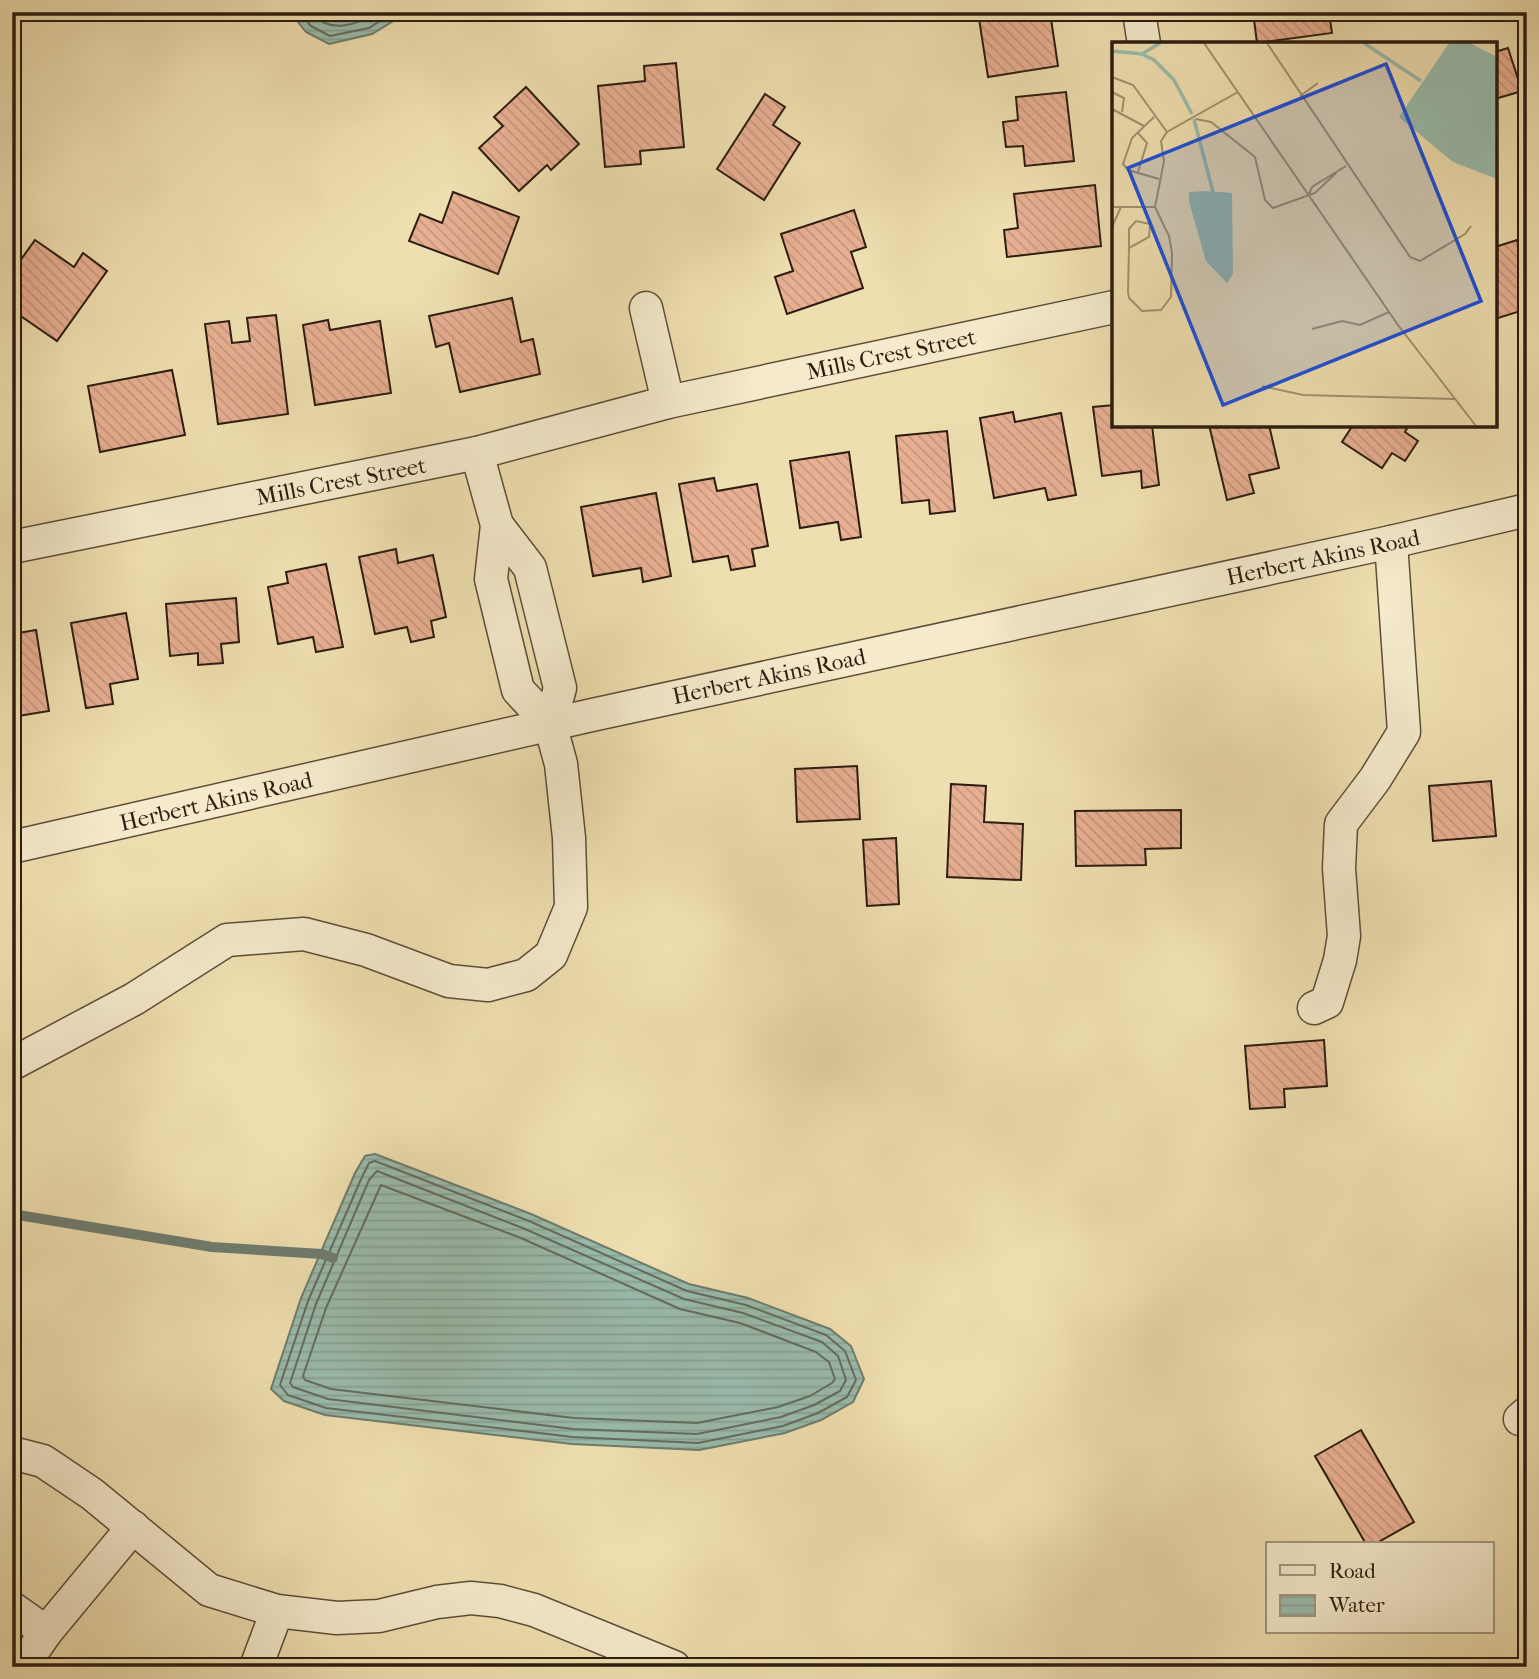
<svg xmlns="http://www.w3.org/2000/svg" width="1539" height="1679" font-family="'IM FELL French Canon',serif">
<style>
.water{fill:url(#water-rules);stroke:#6e7c6e;stroke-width:2}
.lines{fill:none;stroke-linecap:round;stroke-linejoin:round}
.shore{stroke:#636c5e;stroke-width:2}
.stream{stroke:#6e7c6e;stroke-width:10}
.building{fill:url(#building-back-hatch);stroke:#2c1d10;stroke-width:2}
.minor-casing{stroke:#5d4e38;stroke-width:35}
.minor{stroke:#f5eacc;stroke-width:32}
.labels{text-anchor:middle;stroke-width:6;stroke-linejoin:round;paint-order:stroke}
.street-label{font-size:23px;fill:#2c1d10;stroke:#f5eacc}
.inset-river{fill:none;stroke:#9abcad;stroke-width:3.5}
.inset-road{fill:none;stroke:#a19170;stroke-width:2}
.view{fill:#1d4ed8;fill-opacity:0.15;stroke:#1d4ed8;stroke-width:3.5}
.inset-edge{fill:none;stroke:#2c1d10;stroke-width:3.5}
</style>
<defs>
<pattern id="water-rules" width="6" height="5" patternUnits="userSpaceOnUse" patternTransform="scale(1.75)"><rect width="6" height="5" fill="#9abcad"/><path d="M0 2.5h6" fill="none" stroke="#85a194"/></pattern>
<pattern id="building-back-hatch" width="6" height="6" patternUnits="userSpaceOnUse" patternTransform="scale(1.75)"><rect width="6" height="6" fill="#e8af92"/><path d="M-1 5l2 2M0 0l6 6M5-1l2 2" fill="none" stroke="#c7967d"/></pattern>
</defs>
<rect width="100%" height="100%" fill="#efdfb0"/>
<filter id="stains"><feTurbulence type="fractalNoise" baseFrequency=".00286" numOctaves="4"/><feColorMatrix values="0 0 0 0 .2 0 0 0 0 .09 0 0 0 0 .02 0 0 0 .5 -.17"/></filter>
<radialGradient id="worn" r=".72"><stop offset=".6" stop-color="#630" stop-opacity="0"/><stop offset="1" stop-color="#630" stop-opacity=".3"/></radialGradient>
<g class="water">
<path d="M290,12H408L372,34L329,44L306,32Z"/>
<path d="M375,1154L531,1214L689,1284L748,1298L830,1329L851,1346L864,1379L853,1402L821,1420L785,1433L699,1450L572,1444L325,1415L284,1401L271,1389L301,1298L355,1173L365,1156Z"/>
</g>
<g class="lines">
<g class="shore">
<path d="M299,12L311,26L330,36L369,28L394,12"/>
<path d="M310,12C329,34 356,26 378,12"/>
<path d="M375,1161L529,1221L687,1291L746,1305L826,1335L845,1351L856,1380L847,1397L818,1413L783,1426L698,1443L573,1437L326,1408L288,1395L280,1385L308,1301L362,1177L369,1163Z"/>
<path d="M377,1171L525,1229L684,1299L743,1313L822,1342L838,1356L846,1380L840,1391L814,1405L781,1417L697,1434L573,1429L328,1399L293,1387L290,1383L316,1304L369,1180Z"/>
<path d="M381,1185L521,1238L680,1309L740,1323L816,1352L829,1362L835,1379L832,1383L810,1396L778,1407L697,1423L574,1418L331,1389L305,1380L303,1376L326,1308Z"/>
</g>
<path class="stream" d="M12,1214L212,1247L322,1254L333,1258"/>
</g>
<g class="building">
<path d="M978,12H1050L1058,66L988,77Z"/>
<path d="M1253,12H1329L1332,33L1257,43Z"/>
<path d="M1508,48L1522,91L1495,99V52Z"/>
<path d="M676,63L684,147L640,151L641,164L605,167L598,86L645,81L644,66Z"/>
<path d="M526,87L579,144L551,170L547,165L519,191L479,148L503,126L494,117Z"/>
<path d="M1066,92L1074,161L1025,166L1023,146L1006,147L1003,122L1018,120L1016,97Z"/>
<path d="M765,94L785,107L773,125L800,143L764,200L717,169Z"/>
<path d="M1095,185L1101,246L1007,257L1004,230L1018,228L1014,194Z"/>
<path d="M453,192L519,217L498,274L409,241L420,214L442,223Z"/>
<path d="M854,210L866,247L851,252L863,288L787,314L775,277L793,271L781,234Z"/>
<path d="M35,240L74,267L83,253L107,271L57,341L12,310V272Z"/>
<path d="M1517,240L1522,258L1527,256V309L1495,319V247Z"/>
<path d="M512,298L521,342L533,339L540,374L460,392L449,343L436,347L429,316Z"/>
<path d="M276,315L288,414L218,424L205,324L229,321L232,343L250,341L247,318Z"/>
<path d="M328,320L330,330L380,321L391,393L315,405L303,325Z"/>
<path d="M172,370L185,435L100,452L88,386Z"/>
<path d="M1114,405V425H1152L1159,485L1142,488L1141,471L1102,476L1093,407Z"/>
<path d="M1013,412L1015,422L1061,413L1076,495L1048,500L1045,488L994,498L980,418Z"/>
<path d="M1209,425H1269L1279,468L1249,475L1254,493L1227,500Z"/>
<path d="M1353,425H1409L1405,432L1418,441L1405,461L1392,453L1382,468L1342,442Z"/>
<path d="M947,431L955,511L930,514L929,500L902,503L896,436Z"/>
<path d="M849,452L861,537L841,540L838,522L800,528L790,461Z"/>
<path d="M714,478L717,491L757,484L768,546L752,549L755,566L731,570L728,556L693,562L679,484Z"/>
<path d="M656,493L671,576L643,582L641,568L593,576L581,507Z"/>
<path d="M396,549L398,563L433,555L446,617L431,621L434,637L411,642L407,627L375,634L359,557Z"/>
<path d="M326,564L343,647L316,652L313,637L278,644L268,587L288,583L286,572Z"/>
<path d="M236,598L239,642L221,644L223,663L198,665V653L170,656L166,604Z"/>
<path d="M126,613L138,679L110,684L113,704L86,708L71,623Z"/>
<path d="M36,630L49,711L12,717V634Z"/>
<path d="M857,766L860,819L797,822L795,769Z"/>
<path d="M1491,781L1496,836L1433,841L1429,786Z"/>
<path d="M951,784L986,786L984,822L1023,824L1021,880L947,877Z"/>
<path d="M1181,810V848L1145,849L1146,865L1076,866L1075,811Z"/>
<path d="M896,838L899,904L867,906L863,840Z"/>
<path d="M1324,1040L1327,1086L1284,1089L1285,1107L1250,1109L1245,1046Z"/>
<path d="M1361,1430L1414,1522L1375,1544H1366L1315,1456Z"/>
</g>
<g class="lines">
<defs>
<g id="minor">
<path d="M1139,12L1144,44"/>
<path d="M646,308L668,402"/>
<path d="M497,525L530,568L560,688L550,724"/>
<path d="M12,547L477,453L668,402L1114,307"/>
<path d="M12,847L592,715L1391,542L1527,510"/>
<path d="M1314,1008L1327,1002L1340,960L1344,936L1339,868L1341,824L1375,779L1404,732L1391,542"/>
<path d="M12,1064L134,999L227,940L304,934L366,950L449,981L488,985L526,975L551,955L571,907L569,838L561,764L550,724L518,690L491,579L497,525L477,453"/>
<path d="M1520,1419L1527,1413"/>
<path d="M12,1453L43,1461L92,1494L209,1590L277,1611L337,1618L379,1616L437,1602L471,1598L500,1601L534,1610L674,1667"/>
<path d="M12,1608L46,1632"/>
<path d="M22,1667L46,1632L133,1527"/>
<path d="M256,1667L277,1611"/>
</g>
</defs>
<use href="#minor" class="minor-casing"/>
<use href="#minor" class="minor"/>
</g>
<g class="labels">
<g class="street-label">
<text transform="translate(891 354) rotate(-12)" y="8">Mills Crest Street</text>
<text transform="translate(341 481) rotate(-11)" y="8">Mills Crest Street</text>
<text transform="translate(1323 557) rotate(-12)" y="8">Herbert Akins Road</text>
<text transform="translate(769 676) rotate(-12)" y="8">Herbert Akins Road</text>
<text transform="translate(216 801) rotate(-13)" y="8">Herbert Akins Road</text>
</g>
</g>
<g transform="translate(1112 42)">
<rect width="385" height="385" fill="#efdfb0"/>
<path d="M337,1H358L385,15V137L341,120L287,75ZM93,149L120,151L121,232L115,241L94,219L77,160V150Z" fill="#9abcad"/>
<path class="inset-river" d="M252,1L309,39M0,9L30,12L48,1M30,12L42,18L62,38L80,72M82,77L101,150"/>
<path class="inset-road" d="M92,1L286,283L364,384M155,1L298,215L308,219L353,192L359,184M0,35L21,43L55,90M0,50L12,56L10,70M188,54L206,41M0,67L32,84M42,75L20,96L11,122L16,128L47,137M84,77L99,80L143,115L153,158L161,166L203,151L224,131M25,90L35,101L26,130M197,152L200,145L234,124M0,165H43M0,185L9,165M17,206L37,195L38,182L24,179L17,187V206L16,250L17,256L30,269L49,268L59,255L60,211L57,194L43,165L52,119L49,99L55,90L126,50M200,287L230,279L248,283L277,270M150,344L191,353L343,357"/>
<path class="view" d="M274,22L369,259L111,363L16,126Z"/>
<rect width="385" height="385" class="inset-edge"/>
</g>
<rect width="1539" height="1679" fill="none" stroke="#efdfb0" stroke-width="42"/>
<rect x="14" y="14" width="1511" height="1651" fill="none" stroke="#2c1d10" stroke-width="3.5"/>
<rect x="21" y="21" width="1497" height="1637" fill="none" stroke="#2c1d10" stroke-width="2"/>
<rect x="1266" y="1542" width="228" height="91" fill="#f5eacc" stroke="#a59881" stroke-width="2"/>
<rect x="1280" y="1565" width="35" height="10" fill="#f5eacc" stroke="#a59881" stroke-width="2"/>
<text x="1329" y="1578" font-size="21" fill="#2c1d10">Road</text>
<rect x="1280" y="1595" width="35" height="21" fill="url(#water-rules)" stroke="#a59881" stroke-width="2"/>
<text x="1329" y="1612" font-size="21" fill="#2c1d10">Water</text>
<rect width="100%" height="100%" filter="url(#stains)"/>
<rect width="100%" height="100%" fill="url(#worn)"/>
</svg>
